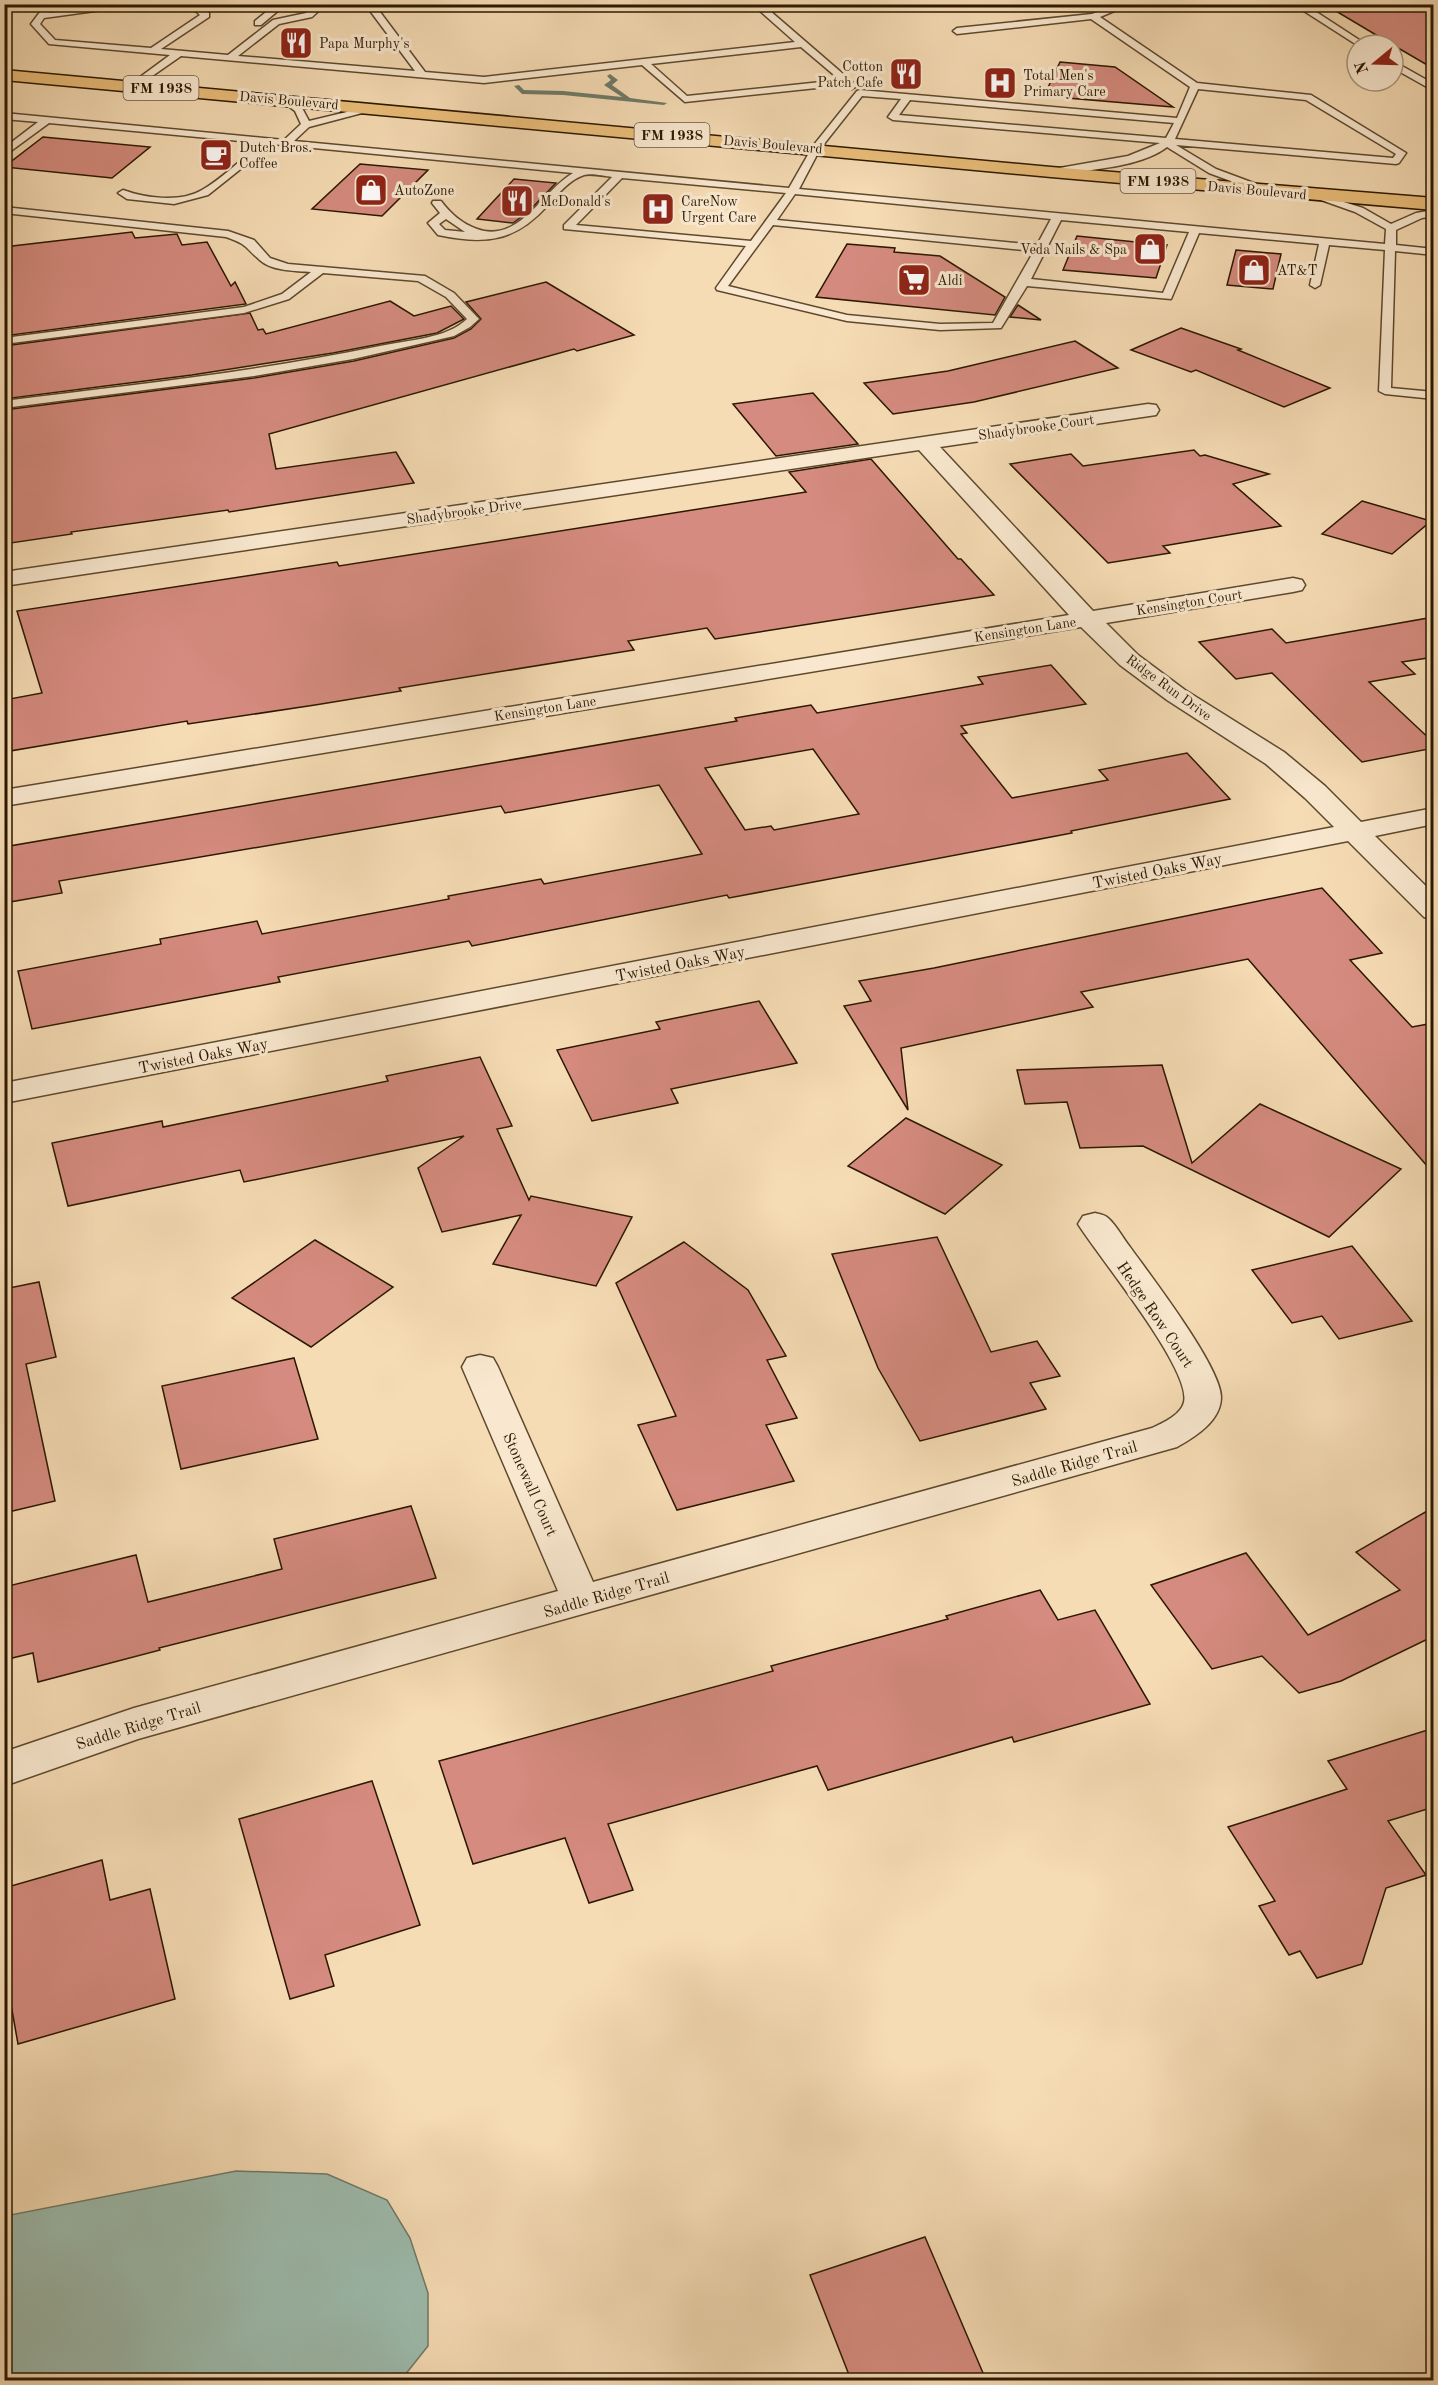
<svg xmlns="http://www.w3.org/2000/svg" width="1438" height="2385" font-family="'Old Standard TT',serif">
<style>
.water{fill:#9dbcae;stroke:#6f7a68;stroke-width:1.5}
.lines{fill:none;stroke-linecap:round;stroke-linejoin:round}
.stream{fill:#6f7a68;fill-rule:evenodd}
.building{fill:#d58b7f;stroke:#2b1800;stroke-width:1.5;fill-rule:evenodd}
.lane-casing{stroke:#5e492d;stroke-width:3}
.street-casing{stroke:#5e492d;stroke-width:3}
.primary-casing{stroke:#2b1800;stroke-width:3}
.lane{fill:#f9e8cf;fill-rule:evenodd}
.street{fill:#f9e8cf;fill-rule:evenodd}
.primary{fill:#ebbe7a;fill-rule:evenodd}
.labels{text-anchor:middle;stroke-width:6;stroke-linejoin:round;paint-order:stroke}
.far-poi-label{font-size:14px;fill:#2b1800;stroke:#f9e8cf;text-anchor:start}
.far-street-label{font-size:14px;fill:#2b1800;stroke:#f9e8cf}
.shield{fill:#f9e8cf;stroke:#69563e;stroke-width:1.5}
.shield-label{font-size:15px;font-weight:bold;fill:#2b1800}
.street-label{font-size:16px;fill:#2b1800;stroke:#f9e8cf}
</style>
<rect width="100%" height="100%" fill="#f6dcb5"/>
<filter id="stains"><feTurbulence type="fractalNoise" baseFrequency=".00333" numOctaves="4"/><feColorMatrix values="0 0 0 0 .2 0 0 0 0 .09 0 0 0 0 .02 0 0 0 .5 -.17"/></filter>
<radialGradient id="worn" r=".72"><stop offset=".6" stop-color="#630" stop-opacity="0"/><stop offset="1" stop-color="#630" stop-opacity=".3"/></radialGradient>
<path class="water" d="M236,2171L327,2174L387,2200L410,2238L428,2293V2346L401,2380H5V2216Z"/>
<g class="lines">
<path class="stream" d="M610,74L618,80L612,85L630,98L667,103L664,105L563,95L522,94L514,86L519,85L524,90L563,91L622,97L604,85L611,80L607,76Z"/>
</g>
<g class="building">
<path d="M1324,4H1434V69L1393,45Z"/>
<path d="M1060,62L1115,67L1173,107L1044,96Z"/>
<path d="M43,137L150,147L112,178L4,167Z"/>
<path d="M360,164L428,170L382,216L312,209Z"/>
<path d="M514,179L556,183L528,212L513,223L477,219Z"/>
<path d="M132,232L135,238L177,234L182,245L207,242L231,286L235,282L246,304L4,336V247Z"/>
<path d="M1077,236L1136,242L1167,245L1156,278L1063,270Z"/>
<path d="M847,244L895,248L894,252L940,256L1005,297L995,315L816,297Z"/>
<path d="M1236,250L1281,254L1273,289L1227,285Z"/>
<path d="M546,282L634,335L577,351L574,349L269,434L276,469L396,452L414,483L229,512L228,510L71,532L72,534L4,544V410L254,378L354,361L454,338L471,329L481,319L466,302Z"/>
<path d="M390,301L414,316L451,306L464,319L437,333L333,353L192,375L4,399V346L250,313L258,330L263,329L266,334Z"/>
<path d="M1018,305L1041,320L1010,317Z"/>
<path d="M1181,328L1241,349L1238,350L1330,388L1284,407L1196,370L1191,372L1131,350Z"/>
<path d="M1075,341L1118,368L974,402L893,414L864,383L948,371Z"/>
<path d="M813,393L858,444L776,456L733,404Z"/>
<path d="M1194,450L1200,456L1205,455L1269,474L1233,484L1281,526L1163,546L1170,553L1108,563L1010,464L1071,454L1083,466Z"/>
<path d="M871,459L958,559H961L994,595L715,639L707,628L628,641L634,650L399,688L401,691L315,705L188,724L187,721L4,752V700L42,693L17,611L337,562L339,566L806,492L789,472Z"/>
<path d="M1362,501L1431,521L1392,554L1322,534Z"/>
<path d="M1434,617V657L1402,662L1415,674L1369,682L1434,743V748L1362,762L1272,673L1236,679L1199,642L1272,629L1286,643Z"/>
<path d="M1051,665L1086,704L961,726L967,733L961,734L1012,798L1108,780L1099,770L1187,753L1230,799L1071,831L1072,833L729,898L727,895L472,946L469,941L278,977L280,982L32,1029L18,971L161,944L160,939L257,921L262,934L449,899L448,896L541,879L544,884L702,854L659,785L505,813L501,806L59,881L62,893L4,903V847L737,721L735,718L811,705L817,713L983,684L978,677ZM813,749L859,814L774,830L771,826L745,830L705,768Z"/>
<path d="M1322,888L1382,953L1350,960L1412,1027L1434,1023V1174L1248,959L1081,992L1093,1007L901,1048L908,1110L844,1006L871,1001L859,981L934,968Z"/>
<path d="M759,1001L797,1063L671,1089L678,1103L592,1121L557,1050L660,1029L656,1022Z"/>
<path d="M480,1057L512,1126L497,1129L529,1200L531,1196L632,1217L596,1286L493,1264L521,1215L442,1232L418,1168L464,1136L244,1182L240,1170L68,1206L52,1143L162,1121L163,1127L388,1081L386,1076Z"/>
<path d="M1162,1065L1192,1163L1260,1104L1401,1169L1329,1237L1143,1146L1080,1148L1067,1102L1025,1104L1017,1070Z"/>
<path d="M906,1118L1002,1165L945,1214L848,1166Z"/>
<path d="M937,1237L991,1352L1037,1341L1060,1376L1030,1383L1046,1409L920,1441L878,1368L832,1254Z"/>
<path d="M315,1240L393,1287L311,1347L232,1298Z"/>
<path d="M684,1242L748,1290L786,1356L767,1360L797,1418L766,1425L794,1481L677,1510L638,1425L676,1416L616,1283Z"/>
<path d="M1352,1246L1412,1321L1339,1339L1322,1316L1292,1323L1252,1270Z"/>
<path d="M39,1282L56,1357L26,1364L55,1501L4,1513V1289Z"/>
<path d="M294,1358L318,1439L181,1469L162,1386Z"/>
<path d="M411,1506L436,1578L159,1648L160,1650L38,1682L33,1653L4,1660V1587L136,1555L148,1602L282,1569L274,1539Z"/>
<path d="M1434,1507V1636L1341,1681L1299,1693L1262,1656L1212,1669L1151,1585L1246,1553L1308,1635L1400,1590L1356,1552Z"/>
<path d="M1040,1590L1058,1620L1095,1610L1150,1704L1014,1742L1012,1737L828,1790L817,1766L608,1824L633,1890L589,1903L565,1838L473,1864L439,1761L773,1671L771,1666L948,1619L946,1616Z"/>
<path d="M1434,1728V1807L1388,1821L1426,1875L1386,1888L1362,1964L1317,1978L1300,1951L1289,1955L1259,1906L1275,1901L1228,1827L1347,1789L1328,1761Z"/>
<path d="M372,1781L420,1925L325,1955L334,1986L290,1999L239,1819Z"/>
<path d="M102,1860L110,1900L150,1889L175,1999L18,2044L4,1965V1888Z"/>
<path d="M925,2237L986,2380H851L810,2275Z"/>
</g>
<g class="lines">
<defs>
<g id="lane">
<path d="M46,4H55L49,13L116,4H146L44,18L40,24L55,40L151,48L200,15L188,4H198L209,13V17L161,49L228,55L273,20L306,13L316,4H326L312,17L279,24L238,56L415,71L365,4H374L425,72L484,77L795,42L752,4H762L857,86L852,89L845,85L685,102L642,65L484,83L181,56L135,88L130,85L132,83L170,55L49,44L31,24ZM801,47L840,80L687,96L651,64Z"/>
<path d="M276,4H286L261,25H255V21Z"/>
<path d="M1117,4H1131L1100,17L1197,83L1311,95L1406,153L1399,163L1396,164L1176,145L1216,169L1267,188V192L1263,193L1209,173L1167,147C1140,168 1085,170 1051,175L1048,174V170L1128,156L1160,143L893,120L888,117L901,99L862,96L820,149L799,189L1385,244L1386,229L1355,212L1307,195L1312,192L1363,208L1391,224L1416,213L1434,210V216L1422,218L1396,230V245L1434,249V255L1395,251L1391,388L1434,392V399L1385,394L1379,391L1385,250L1329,245L1320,285L1315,288L1310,285L1319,244L1199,233L1171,299L1027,286L1001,328L940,330L847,321L717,290L716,288L746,246L564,229V225L612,177C604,176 591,173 584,175C569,180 558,194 548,205C515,242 485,245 438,235L428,223L440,213L432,203L433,201H441C450,213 462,224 477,229C519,244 542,191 573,173L272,144L208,195L174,204L127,199L118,193L123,190C145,198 180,203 202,190C223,178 242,158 262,143L49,123L4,156V148L38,122L4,119V113L284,140L301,124L295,111L279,99L284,96L302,108L309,121L376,105L381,108L309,127L294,141L789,188L813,146L857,91L860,90L1177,118L1190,87L1091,19L957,34L953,31L957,28L1092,14ZM1198,89L1306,100L1396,154L1393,158L1175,139ZM910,100L1174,123L1166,138L899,115ZM622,178L786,193L751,241L576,225ZM795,194L1051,219L1037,245L777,220ZM446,219L465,232L445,230L439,224ZM1061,220L1189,232L1163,293L1031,279ZM773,225L1034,251L993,323L940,324L847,315L728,286Z"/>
<path d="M1293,4H1304L1367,45H1357Z"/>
<path d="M1393,61L1434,84V91L1393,68Z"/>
<path d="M4,207L228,231L254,240L270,258L288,264L425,276L454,293L479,319L470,327L454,336L353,359L254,376L4,408V401C130,385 256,372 380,346C408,340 446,339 467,319L446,297L418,281L323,273L289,299L244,313L4,344V338L244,307L282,294L311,272C296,271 273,271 261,261C244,247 249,245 226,237L4,213Z"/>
</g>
<g id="street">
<path d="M1148,404L1156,405L1159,410L1156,415L940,447L1093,611L1293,578L1302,580L1305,585L1302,590L1293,592L1106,623L1138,655L1185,690L1284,752L1325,786L1361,822L1434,808V824L1375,836L1434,894V920L1424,917L1348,841L4,1103V1083L1334,827L1305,798L1266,764L1167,700L1120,665L1081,627L4,806V790L1069,615L919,450L4,586V572Z"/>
<path d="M1095,1213C1099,1214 1105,1215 1108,1218C1116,1225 1123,1238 1130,1247C1150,1275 1221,1367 1221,1397C1221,1421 1195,1437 1177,1447L138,1739L4,1786V1752L134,1708L558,1591L462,1367L467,1358L480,1355L493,1358L498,1367L593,1582L1152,1428C1163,1423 1181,1415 1184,1402C1192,1370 1098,1256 1078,1224L1083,1216Z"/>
</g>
<path id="primary" d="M4,70L1051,167L1434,198V210L1051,177L4,80Z"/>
</defs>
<use href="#lane" class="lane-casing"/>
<use href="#street" class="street-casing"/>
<use href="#primary" class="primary-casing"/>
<use href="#lane" class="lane"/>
<use href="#street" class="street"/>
<use href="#primary" class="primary"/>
</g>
<defs>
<symbol id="restaurant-square" viewBox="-11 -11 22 22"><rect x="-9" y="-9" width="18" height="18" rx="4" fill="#8f2418" stroke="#f9e8cf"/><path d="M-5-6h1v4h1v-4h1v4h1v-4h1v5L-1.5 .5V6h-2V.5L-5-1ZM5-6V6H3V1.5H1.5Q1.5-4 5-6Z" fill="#fff"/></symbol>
<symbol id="hospital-square" viewBox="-11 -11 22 22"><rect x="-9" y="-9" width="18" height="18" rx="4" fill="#8f2418" stroke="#f9e8cf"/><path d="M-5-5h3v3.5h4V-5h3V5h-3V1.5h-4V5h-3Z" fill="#fff"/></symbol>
<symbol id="cafe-square" viewBox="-11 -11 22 22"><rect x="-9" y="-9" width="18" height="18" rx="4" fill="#8f2418" stroke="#f9e8cf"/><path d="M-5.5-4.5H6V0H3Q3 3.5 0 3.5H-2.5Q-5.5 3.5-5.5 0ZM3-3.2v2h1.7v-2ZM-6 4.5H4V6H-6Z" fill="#fff"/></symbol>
<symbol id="shop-square" viewBox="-11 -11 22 22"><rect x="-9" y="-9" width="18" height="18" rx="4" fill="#8f2418" stroke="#f9e8cf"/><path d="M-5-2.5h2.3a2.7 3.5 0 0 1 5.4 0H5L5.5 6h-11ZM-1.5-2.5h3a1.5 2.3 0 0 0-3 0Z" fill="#fff"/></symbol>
<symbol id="supermarket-square" viewBox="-11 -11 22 22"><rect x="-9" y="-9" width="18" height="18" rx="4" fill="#8f2418" stroke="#f9e8cf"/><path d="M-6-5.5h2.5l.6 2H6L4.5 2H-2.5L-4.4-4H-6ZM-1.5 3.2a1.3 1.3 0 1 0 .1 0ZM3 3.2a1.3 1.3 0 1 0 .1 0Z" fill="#fff"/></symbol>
</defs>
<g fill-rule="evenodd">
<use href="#restaurant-square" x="277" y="24" width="38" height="38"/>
<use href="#restaurant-square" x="887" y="55" width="38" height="38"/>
<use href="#hospital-square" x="981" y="64" width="38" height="38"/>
<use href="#cafe-square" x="197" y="136" width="38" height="38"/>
<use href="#shop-square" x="352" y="171" width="38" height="38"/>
<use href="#restaurant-square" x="498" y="182" width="38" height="38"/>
<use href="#hospital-square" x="639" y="190" width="38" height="38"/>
<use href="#shop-square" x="1131" y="230" width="38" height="38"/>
<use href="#shop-square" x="1235" y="251" width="38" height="38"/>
<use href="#supermarket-square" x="895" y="261" width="38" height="38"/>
</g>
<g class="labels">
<g class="far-poi-label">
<text x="319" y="48">Papa Murphy's</text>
<text x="883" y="71" text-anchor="end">Cotton<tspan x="883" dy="16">Patch Cafe</tspan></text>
<text x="1023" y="80">Total Men's<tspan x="1023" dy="16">Primary Care</tspan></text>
<text x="239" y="152">Dutch Bros.<tspan x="239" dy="16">Coffee</tspan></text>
<text x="394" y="195">AutoZone</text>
<text x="540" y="206">McDonald's</text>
<text x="681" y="206">CareNow<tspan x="681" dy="16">Urgent Care</tspan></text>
<text x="1127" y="254" text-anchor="end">Veda Nails &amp; Spa</text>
<text x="1277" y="275">AT&amp;T</text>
<text x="937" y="285">Aldi</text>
</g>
<g class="far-street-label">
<text transform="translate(289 100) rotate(5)" y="5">Davis Boulevard</text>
<text transform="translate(773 144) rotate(5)" y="5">Davis Boulevard</text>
<text transform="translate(1257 190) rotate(5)" y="5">Davis Boulevard</text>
<text transform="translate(1036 427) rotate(-8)" y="5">Shadybrooke Court</text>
<text transform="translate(464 511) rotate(-8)" y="5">Shadybrooke Drive</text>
<text transform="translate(1189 602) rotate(-9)" y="5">Kensington Court</text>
<text transform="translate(1025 629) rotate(-9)" y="5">Kensington Lane</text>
<text transform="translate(1169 687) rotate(36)" y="5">Ridge Run Drive</text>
<text transform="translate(545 708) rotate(-9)" y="5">Kensington Lane</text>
</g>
<g class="shield">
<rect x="123.5" y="76" width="75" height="24" rx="4.5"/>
<rect x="634.5" y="123" width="75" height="24" rx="4.5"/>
<rect x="1120.5" y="169" width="75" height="24" rx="4.5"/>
</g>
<g class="shield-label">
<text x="161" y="93">FM 1938</text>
<text x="672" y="140">FM 1938</text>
<text x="1158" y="186">FM 1938</text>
</g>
<g class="street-label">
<text transform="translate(1157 870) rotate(-11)" y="6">Twisted Oaks Way</text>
<text transform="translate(680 963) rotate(-11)" y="6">Twisted Oaks Way</text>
<text transform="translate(203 1055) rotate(-11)" y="6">Twisted Oaks Way</text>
<text transform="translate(1156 1314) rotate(56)" y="6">Hedge Row Court</text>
<text transform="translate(1074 1463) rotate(-16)" y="6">Saddle Ridge Trail</text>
<text transform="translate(531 1484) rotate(66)" y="6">Stonewall Court</text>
<text transform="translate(606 1594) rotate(-16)" y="6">Saddle Ridge Trail</text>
<text transform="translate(138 1725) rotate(-17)" y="6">Saddle Ridge Trail</text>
</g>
</g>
<rect width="1438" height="2385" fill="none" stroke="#f6dcb5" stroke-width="24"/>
<rect x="6" y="6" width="1426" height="2373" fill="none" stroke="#2b1800" stroke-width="3"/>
<rect x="12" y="12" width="1414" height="2361" fill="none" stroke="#2b1800" stroke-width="1.5"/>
<g transform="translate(1375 63) rotate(251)"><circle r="28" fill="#f9e8cf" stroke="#a7957c" stroke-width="1.5"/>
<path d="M0-4.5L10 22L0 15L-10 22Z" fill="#8f2418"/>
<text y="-9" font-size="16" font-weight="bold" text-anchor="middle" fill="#2b1800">N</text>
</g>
<rect width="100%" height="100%" filter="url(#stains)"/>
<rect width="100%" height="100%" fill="url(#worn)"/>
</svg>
